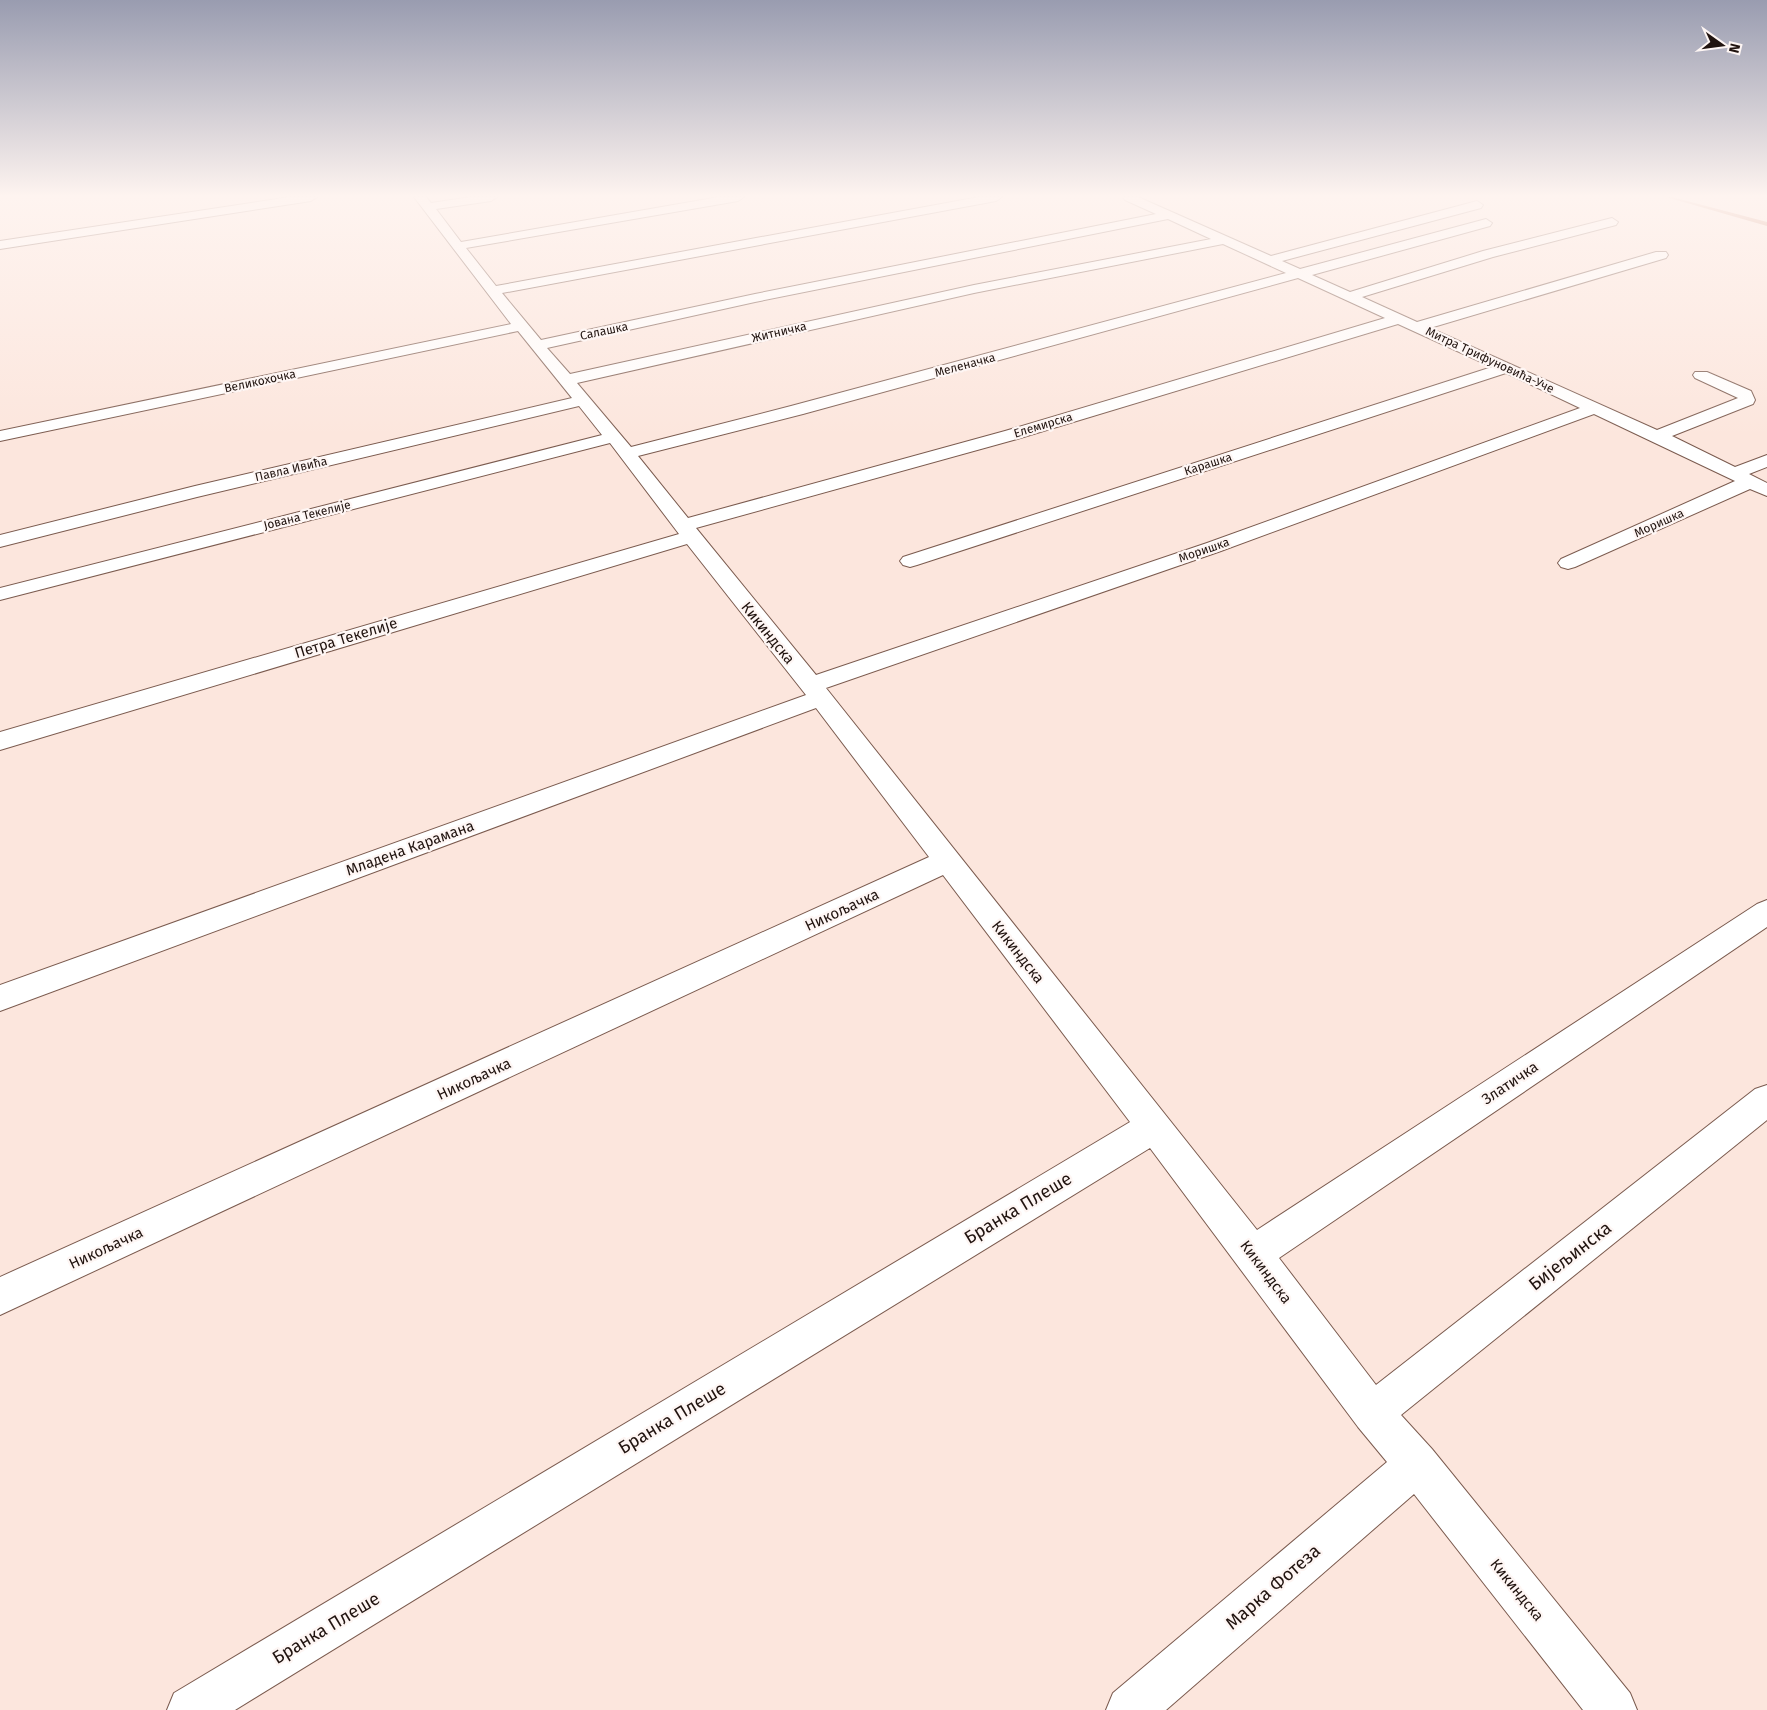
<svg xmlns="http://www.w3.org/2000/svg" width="1767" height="1710" font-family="'Fira Sans',sans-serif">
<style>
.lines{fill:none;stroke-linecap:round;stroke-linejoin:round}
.stream{fill:#c3785b;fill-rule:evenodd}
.minor-casing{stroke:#7b5b4f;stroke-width:2}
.minor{fill:#fff;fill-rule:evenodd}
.labels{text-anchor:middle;stroke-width:4.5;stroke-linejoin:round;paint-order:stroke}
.far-street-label{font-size:12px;fill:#20130f;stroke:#fef6f4}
.street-label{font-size:15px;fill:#20130f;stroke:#fef6f4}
.near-street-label{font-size:18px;fill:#20130f;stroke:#fef6f4}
</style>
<rect width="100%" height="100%" fill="#fce6dd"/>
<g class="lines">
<path class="stream" d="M1666,197H1672L1767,222V226Z"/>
<defs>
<g id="minor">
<path d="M290,197H317L311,201L0,249V241Z"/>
<path d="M414,197H426L431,203L471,197H497L491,201L436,209L461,242L719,197H744L738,201L466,248L496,286L979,197H1002L996,201L502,293L541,340L755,294L1156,214L1125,200L1123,197H1138L1271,256L1477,201L1483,205L1481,208L1282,261L1300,269L1486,219L1492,223L1490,226L1312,275L1350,292L1483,251L1612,218L1618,222L1616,225L1493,257L1362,297L1417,322L1656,252H1666L1668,255L1666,258L1430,328L1657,430L1738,398L1695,378L1693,375L1695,372H1707L1751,391L1755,400L1753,404L1672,436L1735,467L1767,455V467L1749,474L1767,483V496L1750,489L1575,567L1568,569L1561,567L1558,563L1561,559L1735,481L1594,414L1221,551L826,688L1257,1230L1757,904L1767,900V927L1279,1258L1376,1385L1755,1089L1767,1085V1120L1401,1415L1432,1449L1630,1693L1637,1710H1583L1414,1494L1166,1710H1106L1113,1693L1387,1462L1358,1427L1150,1148L235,1710H167L174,1693L1130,1122L943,875L0,1315V1277L929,857L816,708L0,1011V985L806,695L687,544L0,750V732L679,534L610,443L0,600V588L602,435L579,406L197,497L0,547V535L195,486L572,398L518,331L0,441V431L511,324ZM1168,219L1211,239L974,285L570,374L547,348L755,302ZM1223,244L1286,273L791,406L631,447L577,383L974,293ZM1298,278L1385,318L1005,431L688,518L638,456L803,414ZM1398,324L1492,367L903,557L900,561L903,565L910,567L917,565L1506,373L1580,408L1207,543L816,675L696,528L1017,439Z"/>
</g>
</defs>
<use href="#minor" class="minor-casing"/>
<use href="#minor" class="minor"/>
</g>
<linearGradient id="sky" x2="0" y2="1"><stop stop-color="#999cb0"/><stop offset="0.45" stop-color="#fef4f0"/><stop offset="1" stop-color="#fef4f0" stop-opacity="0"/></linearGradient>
<rect width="1767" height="436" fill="url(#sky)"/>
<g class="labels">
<g class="far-street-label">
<text transform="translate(604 331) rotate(-12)" y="4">Салашка</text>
<text transform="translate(779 332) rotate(-13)" y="4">Житничка</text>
<text transform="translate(1490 360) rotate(25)" y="4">Митра Трифуновића-Уче</text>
<text transform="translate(965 365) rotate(-15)" y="4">Меленачка</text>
<text transform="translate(260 381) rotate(-12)" y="4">Великохочка</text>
<text transform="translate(1043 425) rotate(-17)" y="4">Елемирска</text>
<text transform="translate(1208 464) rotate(-18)" y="4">Карашка</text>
<text transform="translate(291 469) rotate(-13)" y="4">Павла Ивића</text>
<text transform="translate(307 515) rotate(-14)" y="4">Јована Текелије</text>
<text transform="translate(1659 523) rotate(-24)" y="4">Моришка</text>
<text transform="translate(1204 550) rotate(-19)" y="4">Моришка</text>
</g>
<g class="street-label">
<text transform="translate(768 633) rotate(51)" y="5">Кикиндска</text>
<text transform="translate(346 638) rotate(-17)" y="5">Петра Текелије</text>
<text transform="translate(410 848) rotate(-20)" y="5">Младена Карамана</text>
<text transform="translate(842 910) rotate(-25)" y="5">Никољачка</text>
<text transform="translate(1018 952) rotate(52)" y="5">Кикиндска</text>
<text transform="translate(474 1079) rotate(-25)" y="5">Никољачка</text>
<text transform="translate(1510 1083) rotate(-34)" y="5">Златичка</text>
<text transform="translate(106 1248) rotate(-25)" y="5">Никољачка</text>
<text transform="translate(1266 1272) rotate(53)" y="5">Кикиндска</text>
<text transform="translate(1517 1590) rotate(51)" y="5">Кикиндска</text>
</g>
<g class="near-street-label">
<text transform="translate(1018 1208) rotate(-31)" y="6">Бранка Плеше</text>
<text transform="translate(1570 1256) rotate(-38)" y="6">Бијељинска</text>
<text transform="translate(672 1418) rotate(-31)" y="6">Бранка Плеше</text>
<text transform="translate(1273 1587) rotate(-41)" y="6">Марка Фотеза</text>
<text transform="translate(326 1628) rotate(-31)" y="6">Бранка Плеше</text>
</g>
</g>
<g transform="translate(1722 45) rotate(104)" stroke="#fef6f4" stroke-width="4" paint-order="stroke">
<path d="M0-4L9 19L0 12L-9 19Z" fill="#20130f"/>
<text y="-8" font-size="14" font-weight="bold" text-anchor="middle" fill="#20130f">N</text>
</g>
</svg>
